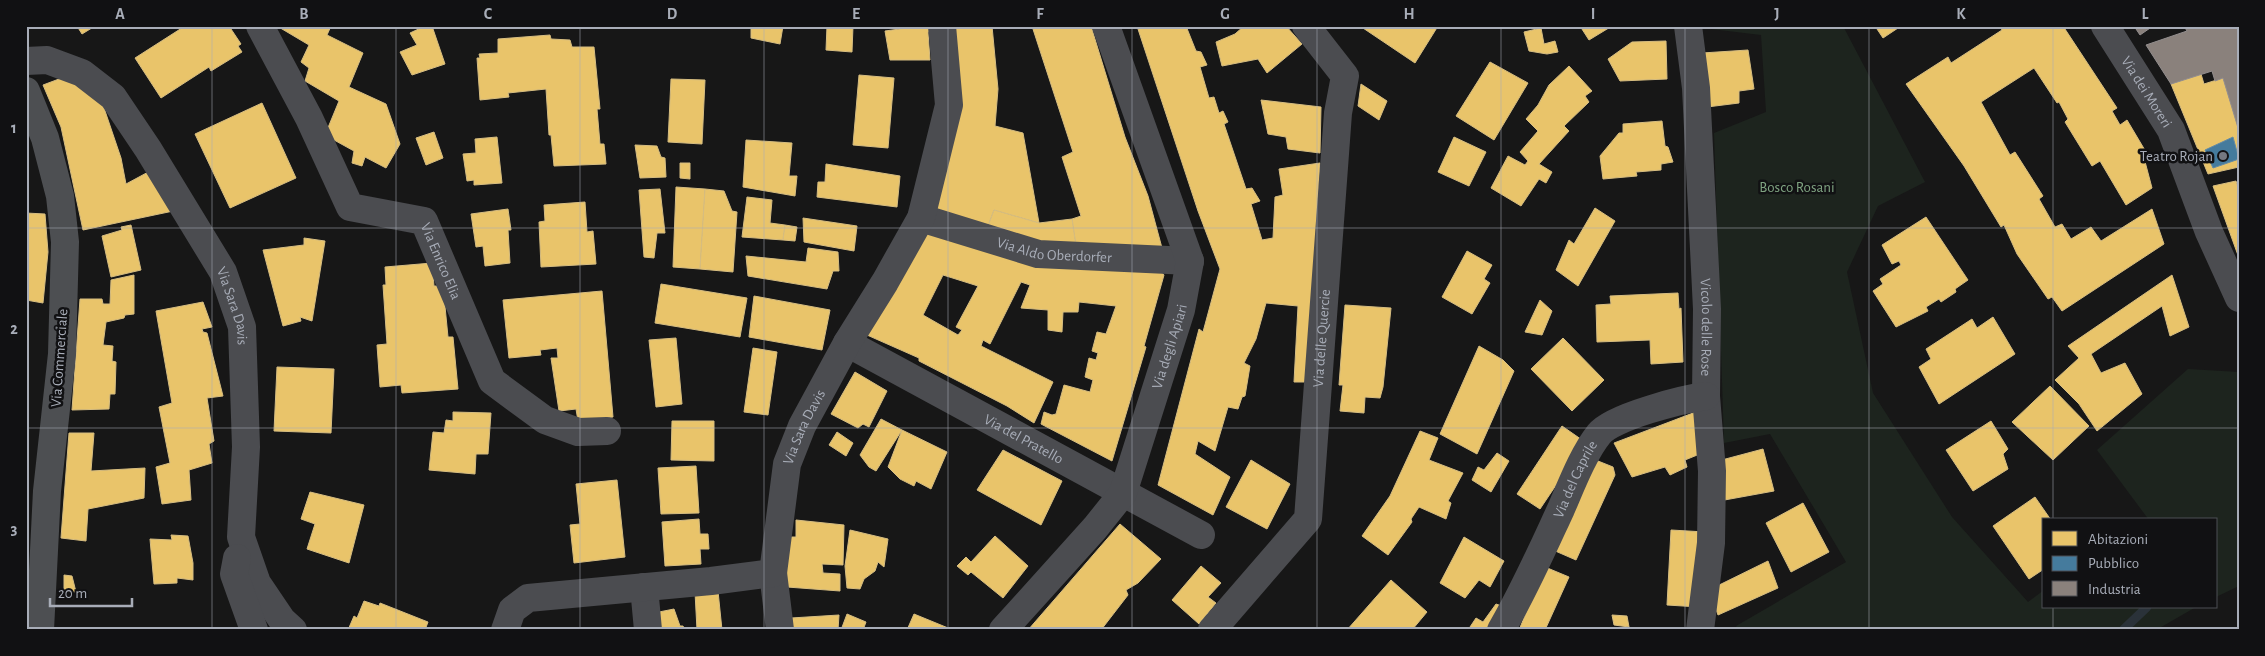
<svg xmlns="http://www.w3.org/2000/svg" width="2265" height="656" font-family="'Alegreya Sans',sans-serif">
<style>
.green{fill:#1d241e}
.homes{fill:#e9c46a;stroke:#d6bd81;fill-rule:evenodd}
.public{fill:#457b9d;stroke:#638aa5}
.industry{fill:#8a817c;stroke:#938e8e}
.lines{fill:none;stroke-linecap:round;stroke-linejoin:round}
.stream{stroke:#2a3239;stroke-width:9}
.minor{stroke:#4b4c50;stroke-width:28}
.major{stroke:#4d4f52;stroke-width:28}
.grid{fill:none;stroke:#a8adb8;stroke-width:1;stroke-opacity:0.55}
.poi-dot{fill:#757880;stroke:#111113;stroke-width:2}
.labels{text-anchor:middle;stroke-width:5;stroke-linejoin:round;paint-order:stroke}
.street-label{font-size:15px;fill:#a8adb8;stroke:#111113}
.poi-label{font-size:15px;fill:#a8adb8;stroke:#111113;text-anchor:end}
.park-label{font-size:15px;fill:#7fa381;stroke:#111113}
.neatline{fill:none;stroke:#a8adb8;stroke-width:2}
.grid-label{font-size:16px;text-anchor:middle;font-weight:bold;fill:#a8adb8}
</style>
<rect width="100%" height="100%" fill="#171717"/>
<g class="green">
<path d="M1710,26H1843L1925,182L1878,206L1847,272L1873,393L1952,517L2028,602L2044,590V607H2196L2156,630H1738L1736,626L1846,562L1770,434L1724,443L1714,133L1766,112L1761,35L1711,29Z"/>
<path d="M2188,369L2239,372V586L2216,597V520H2149L2097,450Z"/>
</g>
<g class="homes">
<path d="M77,26H95L82,34Z"/>
<path d="M185,26H229L241,44L238,46L242,52L211,71L209,67L161,98L135,58Z"/>
<path d="M277,26H331L327,35L363,53L349,87L386,104L400,144L386,168L365,157L362,166L352,163L354,151L325,135L339,101L305,81L309,68L301,62L309,45Z"/>
<path d="M425,26H432L445,64L412,75L400,52L417,45L410,33Z"/>
<path d="M751,26H783L780,44L751,38Z"/>
<path d="M827,26H853L852,52L826,50Z"/>
<path d="M907,26H933V30L928,32L930,60H890L885,31L907,28Z"/>
<path d="M953,26H992L998,89L995,126L1023,133L1039,223L994,210L988,226L928,206Z"/>
<path d="M1032,26H1091L1125,137L1148,196L1162,248L1076,246L1072,219L1081,216L1062,157L1073,152Z"/>
<path d="M1137,26H1186L1196,51L1201,52L1207,65L1200,67L1209,98L1214,97L1219,113L1223,111L1228,122L1224,124L1246,189L1252,188L1260,201L1251,204L1262,240L1273,238L1275,197L1283,195L1279,169L1320,163L1307,382H1294L1298,306L1266,303L1256,339L1244,363L1250,366L1245,396L1242,397L1238,409L1228,407L1215,451L1198,441L1195,454L1230,477L1213,515L1158,485L1199,329L1203,332L1220,269L1198,211Z"/>
<path d="M1244,26H1286L1302,44L1267,73L1258,59L1222,66L1216,42L1235,34Z"/>
<path d="M1360,26H1438L1415,63Z"/>
<path d="M1580,26H1612L1589,40Z"/>
<path d="M1875,26H1901L1883,38Z"/>
<path d="M2000,26H2063L2117,108L2112,111L2120,125L2127,120L2146,152L2143,154L2152,188L2126,205L2100,161L2092,166L2065,122L2068,119L2059,102L2057,103L2034,68L1981,102L2010,155L2015,152L2043,196L2039,199L2055,227L2062,224L2071,239L2091,227L2101,241L2152,209L2164,244L2062,311L2052,297L2048,299L2017,254L2004,225L2001,227L1964,166L1906,84L1948,57L1951,63L2002,30Z"/>
<path d="M1541,28L1544,44L1555,41L1558,52L1547,54L1529,51L1524,32Z"/>
<path d="M550,35L551,39L570,40L572,47H594L600,109H597L600,144H604L606,164L554,166L551,135H549L546,89L508,93L509,97L480,100L477,58H480L479,54L498,53V39Z"/>
<path d="M1666,41L1667,79L1620,81L1608,59L1632,42Z"/>
<path d="M1748,50L1754,89L1739,91V103L1707,107L1702,53Z"/>
<path d="M1490,62L1528,83L1494,140L1456,116Z"/>
<path d="M1569,66L1592,91L1585,96L1589,102L1564,126L1569,131L1539,164L1552,172L1546,183L1539,179L1521,206L1491,188L1508,156L1525,165L1528,161L1520,152L1538,131L1526,119L1538,105L1549,85Z"/>
<path d="M2201,74L2204,84L2223,78L2239,131V167L2208,174L2171,84Z"/>
<path d="M859,75L894,78L888,148L853,145Z"/>
<path d="M67,76L101,99L121,158L126,184L152,170L178,210L83,230L61,127L43,85Z"/>
<path d="M671,79L705,80L702,144L668,142Z"/>
<path d="M1361,84L1387,101L1379,120L1358,106Z"/>
<path d="M1261,100L1321,107L1320,153L1288,149L1286,137L1268,134Z"/>
<path d="M262,103L296,178L230,208L195,134Z"/>
<path d="M1662,121L1665,146L1668,147L1673,162L1661,164V170L1636,172L1637,176L1603,179L1600,156L1619,133H1623V124Z"/>
<path d="M434,132L443,158L426,165L416,138Z"/>
<path d="M497,137L502,183L474,185V180L467,181L463,154L476,153L475,139Z"/>
<path d="M1454,137L1486,152L1469,186L1438,172Z"/>
<path d="M746,140L792,143L789,176H797L795,196L743,187Z"/>
<path d="M635,145L657,146L661,157L665,158L666,177L640,178Z"/>
<path d="M680,163H690V179L680,178Z"/>
<path d="M826,164L900,176L897,207L817,197L818,182H825Z"/>
<path d="M2236,181L2239,191V258L2213,186Z"/>
<path d="M676,187L705,189L700,269L673,267Z"/>
<path d="M660,189L665,233H657L654,258L644,257L639,190Z"/>
<path d="M705,189L724,191L732,211L737,212L733,272L700,269Z"/>
<path d="M747,197L772,200L770,223L785,225L783,240L742,237Z"/>
<path d="M585,202L587,232L593,231L596,264L541,267L539,222L545,221L544,205Z"/>
<path d="M1595,208L1615,221L1578,286L1556,270L1569,240L1574,244Z"/>
<path d="M508,209L511,230H508L510,263L485,266L483,246L476,247L471,214Z"/>
<path d="M994,210L1039,223L1072,219L1076,246L1042,244L988,226Z"/>
<path d="M26,213L45,214L48,252L43,303L26,300Z"/>
<path d="M1926,217L1968,280L1955,289L1956,292L1941,302L1939,299L1926,307L1928,311L1896,327L1873,291L1883,284L1880,279L1901,265L1899,261L1892,264L1882,245Z"/>
<path d="M803,218L857,226L854,251L804,242Z"/>
<path d="M918,223L1159,269L1164,275L1144,346L1146,347L1112,461L1041,424L1044,412L1052,415L1056,414L1064,385L1090,392L1093,380L1085,377L1089,358L1096,360L1098,353L1092,351L1097,332L1106,334L1116,306L1079,302L1078,312H1063L1062,332L1048,330V310L1021,308L1030,285L1021,282L990,344L983,340L981,346L1053,382L1034,423L1007,406L919,361V358L867,335ZM943,275L978,286L956,327L962,330L958,335L923,315Z"/>
<path d="M131,225L141,270L111,277L102,236L122,230L121,227Z"/>
<path d="M785,225L797,227L795,241L783,240Z"/>
<path d="M304,238L325,241L312,321L300,317L301,321L283,326L263,250L304,245Z"/>
<path d="M808,248L838,252L839,271H833L827,289L748,276L746,256L806,262Z"/>
<path d="M1467,251L1492,265L1484,279L1490,283L1472,314L1442,297Z"/>
<path d="M432,263L434,286H443L448,337H453L458,389L402,393L401,385L380,387L377,345L387,344L383,285H386L385,267Z"/>
<path d="M134,275V314L125,315L124,318L106,322L103,345L113,346L112,361L116,362L115,394H110L109,409L72,410L80,299H102L103,304H110L111,280Z"/>
<path d="M2172,275L2189,327L2170,336L2162,306L2091,354L2101,373L2125,363L2142,394L2097,431L2079,404L2055,380L2079,358L2068,346Z"/>
<path d="M661,284L747,298L740,337L655,323Z"/>
<path d="M602,291L613,417L578,421L576,409L559,411L551,358H558L557,348L540,350L541,355L509,358L503,300Z"/>
<path d="M1678,293L1679,309L1681,308L1683,362L1651,364L1650,340L1597,342L1596,305L1611,304L1610,296Z"/>
<path d="M754,296L830,310L822,350L749,337Z"/>
<path d="M1540,300L1552,311L1542,335L1525,332Z"/>
<path d="M203,302L212,327L202,329L203,332L207,333L223,396L207,398L214,441L209,444L212,463L189,470L191,500L162,504L156,467L170,463L159,407L172,403L156,311Z"/>
<path d="M1345,305L1391,308L1383,387L1380,398L1365,397L1364,413L1340,411L1343,385H1339Z"/>
<path d="M1993,317L2015,354L1939,404L1919,367L1931,359L1926,349L1972,319L1977,328Z"/>
<path d="M676,338L682,404L656,407L649,340Z"/>
<path d="M1563,338L1604,380L1572,411L1531,369Z"/>
<path d="M1479,346L1503,360L1514,371L1477,454L1440,434Z"/>
<path d="M753,348L777,352L768,415L744,412Z"/>
<path d="M277,367L334,369L331,433L274,431Z"/>
<path d="M855,372L887,391L869,427L863,424L858,428L831,414Z"/>
<path d="M2050,386L2089,426L2053,460L2012,422Z"/>
<path d="M1701,410L1707,451L1685,460L1687,467L1670,475L1665,467L1632,477L1614,443Z"/>
<path d="M453,412L491,413L488,454H476L475,474L429,470L433,432L444,433L446,420L453,421Z"/>
<path d="M881,419L902,430L876,471L869,467L860,455Z"/>
<path d="M672,421H714V461L671,460Z"/>
<path d="M1991,421L2008,449L2003,454L2008,469L1973,491L1946,450Z"/>
<path d="M1562,426L1585,442L1540,509L1517,494Z"/>
<path d="M902,430L947,452L931,489L916,481L914,486L900,479L888,467Z"/>
<path d="M1420,431L1438,438L1429,460L1463,473L1448,501L1451,503L1446,519L1419,507L1411,519L1412,522L1388,555L1362,536L1390,496Z"/>
<path d="M837,432L853,443L846,456L829,445Z"/>
<path d="M69,433H94L91,471L145,468L144,498L88,509L86,541L61,538Z"/>
<path d="M1763,449L1774,491L1719,501L1718,461Z"/>
<path d="M1003,450L1062,481L1041,525L977,490Z"/>
<path d="M1497,453L1509,461L1491,492L1472,480L1478,467L1484,470Z"/>
<path d="M1593,459L1613,467L1615,475L1576,560L1553,550Z"/>
<path d="M1251,460L1290,484L1267,529L1226,507Z"/>
<path d="M696,466L699,513L661,514L658,468Z"/>
<path d="M617,480L625,557L574,563L570,525L580,524L576,484Z"/>
<path d="M310,492L364,505L349,563L307,549L315,524L301,519Z"/>
<path d="M2035,497L2051,520H2044V569L2029,579L1993,526Z"/>
<path d="M1803,503L1829,552L1791,572L1766,523Z"/>
<path d="M699,519L700,534H708L709,549H700L701,564L665,566L662,522Z"/>
<path d="M796,520L844,525L843,565L822,564L823,573L840,574V591L787,587L786,558L788,537H796Z"/>
<path d="M1120,524L1161,559L1138,583L1126,590L1128,595L1101,630H1028Z"/>
<path d="M850,530L888,539L884,567L878,562L875,571L864,579L860,589L847,588L845,566Z"/>
<path d="M1671,530L1705,532L1699,607L1667,605Z"/>
<path d="M171,535L188,536L193,563V580L177,578V583L154,584L150,539L172,540Z"/>
<path d="M995,536L1028,566L1003,598L971,572L968,575L957,566L966,557L971,562Z"/>
<path d="M1464,537L1504,561L1490,587L1479,580L1465,598L1440,583Z"/>
<path d="M1768,561L1778,588L1718,615L1709,590Z"/>
<path d="M1201,566L1221,583L1208,597L1216,603L1199,624L1172,600Z"/>
<path d="M1545,567L1569,577L1545,630H1519Z"/>
<path d="M64,575L72,576L76,592L64,591Z"/>
<path d="M1391,580L1427,612L1412,630H1347Z"/>
<path d="M718,591L722,630H697L695,592Z"/>
<path d="M364,601L379,606L380,603L428,622L425,630H348L354,616L357,618Z"/>
<path d="M1496,604L1510,609L1496,630H1468L1476,618L1483,622Z"/>
<path d="M674,609L680,626H683L685,630H651L649,614Z"/>
<path d="M847,614L866,622L863,630H841Z"/>
<path d="M914,614L953,630H907Z"/>
<path d="M839,615L838,630H792L791,618Z"/>
<path d="M1612,615L1627,616L1629,627L1614,625Z"/>
</g>
<path class="public" d="M2233,137L2239,159L2213,168L2205,150Z"/>
<g class="industry">
<path d="M2134,26H2153L2140,35Z"/>
<path d="M2184,26H2239V131L2223,78L2215,81L2212,71L2171,84L2146,45L2187,31Z"/>
</g>
<g class="lines">
<path class="stream" d="M2123,630L2147,607"/>
<g class="minor">
<path id="s1" d="M260,26L309,118L350,207L424,221L492,381L545,420L578,432L607,431"/>
<path id="s2" d="M1688,26L1696,88L1707,309L1706,396L1712,471L1711,543L1700,630"/>
<path id="s3" d="M2105,26L2171,130L2209,232L2239,298"/>
<path id="s4" d="M26,61L47,60L82,73L113,97L148,149L223,272L242,327L246,447L241,537L257,583L282,620L293,630"/>
<path id="s5" d="M921,218L1038,254L1190,261"/>
<path id="s6" d="M847,343L1201,535"/>
<path d="M237,558L234,574L254,630"/>
<path d="M773,573L780,630"/>
<path d="M644,587L648,630"/>
<path id="s7" d="M505,630L512,610L528,598L711,581L773,573L787,464L802,426L847,343L885,282L921,218L949,105L942,26"/>
<path id="s8" d="M1003,630L1095,528L1123,493L1181,310L1190,261L1106,26"/>
<path id="s9" d="M1212,630L1308,519L1338,113L1345,76L1306,26"/>
<path id="s10" d="M1501,630C1524,591 1542,550 1561,509C1571,486 1583,454 1599,434C1612,417 1683,399 1706,396"/>
</g>
<path class="major" d="M26,91L45,138L60,196L65,242L62,354L47,491L40,630"/>
</g>
<path class="grid" d="M212,26V630M396,26V630M580,26V630M764,26V630M948,26V630M1132,26V630M1317,26V630M1501,26V630M1685,26V630M1869,26V630M2053,26V520M26,228H2239M26,428H2239M2053,607V630"/>
<circle class="poi-dot" cx="2223" cy="156" r="5"/>
<g class="labels">
<g class="street-label">
<text dy="5" stroke="none"><textPath href="#s3" startOffset="78">Via dei Moreri</textPath></text>
<text dy="5" stroke="none"><textPath href="#s5" startOffset="138">Via Aldo Oberdorfer</textPath></text>
<text dy="5" stroke="none"><textPath href="#s1" startOffset="321">Via Enrico Elia</textPath></text>
<text dy="5" stroke="none"><textPath href="#s4" startOffset="340">Via Sara Davis</textPath></text>
<text dy="5" stroke="none"><textPath href="#s2" startOffset="302">Vicolo delle Rose</textPath></text>
<text dy="5" stroke="none"><textPath href="#s9" startOffset="328">Via delle Quercie</textPath></text>
<text dy="5" stroke="none"><textPath href="#s8" startOffset="336">Via degli Apiari</textPath></text>
<text transform="translate(59 358) rotate(-86)" y="5">Via Commerciale</text>
<text dy="5" stroke="none"><textPath href="#s7" startOffset="438">Via Sara Davis</textPath></text>
<text dy="5" stroke="none"><textPath href="#s6" startOffset="201">Via del Pratello</textPath></text>
<text dy="5" stroke="none"><textPath href="#s10" startOffset="168">Via del Caprile</textPath></text>
</g>
<g class="poi-label">
<text x="2213" y="161">Teatro Rojan</text>
</g>
<g class="park-label">
<text x="1797" y="192">Bosco Rosani</text>
</g>
</g>
<rect width="2265" height="656" fill="none" stroke="#111113" stroke-width="55"/>
<rect x="2042" y="518" width="175" height="90" fill="#111113" stroke="#4d4f55"/>
<rect x="2052" y="531" width="25" height="15" fill="#e9c46a" stroke="#4d4f55"/>
<text x="2088" y="544" font-size="15" fill="#a8adb8">Abitazioni</text>
<rect x="2052" y="556" width="25" height="15" fill="#457b9d" stroke="#4d4f55"/>
<text x="2088" y="568" font-size="15" fill="#a8adb8">Pubblico</text>
<rect x="2052" y="581" width="25" height="15" fill="#8a817c" stroke="#4d4f55"/>
<text x="2088" y="594" font-size="15" fill="#a8adb8">Industria</text>
<path d="M50 598v8h82v-8" fill="none" stroke="#a8adb8" stroke-width="2.5"/>
<text x="58" y="598" font-size="15" fill="#a8adb8" stroke="#111113" stroke-width="4" paint-order="stroke">20 m</text>
<rect x="28" y="28" width="2210" height="600" class="neatline"/>
<g class="grid-label">
<text x="120" y="19">A</text>
<text x="304" y="19">B</text>
<text x="488" y="19">C</text>
<text x="672" y="19">D</text>
<text x="856" y="19">E</text>
<text x="1040" y="19">F</text>
<text x="1225" y="19">G</text>
<text x="1409" y="19">H</text>
<text x="1593" y="19">I</text>
<text x="1777" y="19">J</text>
<text x="1961" y="19">K</text>
<text x="2145" y="19">L</text>
<text x="14" y="133">1</text>
<text x="14" y="334">2</text>
<text x="14" y="534">3</text>
</g>
</svg>
